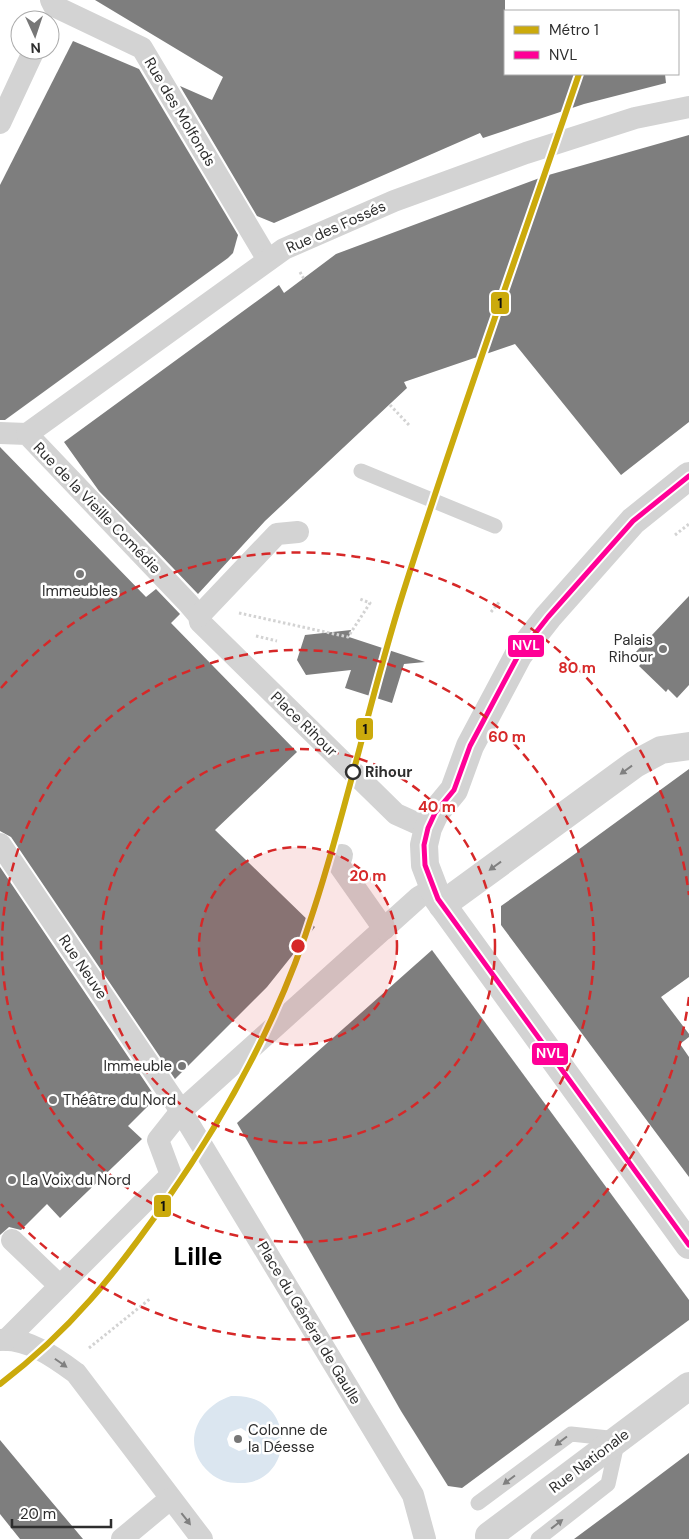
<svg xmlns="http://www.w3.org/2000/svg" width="689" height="1539" font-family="'DM Sans',sans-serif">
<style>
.water{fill:#dbe6f0;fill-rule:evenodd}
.building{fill:#7e7e7e}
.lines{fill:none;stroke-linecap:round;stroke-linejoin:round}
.path{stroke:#d3d3d3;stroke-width:3;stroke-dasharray:2.5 2.5;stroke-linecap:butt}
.service{stroke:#d3d3d3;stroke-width:15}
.pedestrian{stroke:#d3d3d3;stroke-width:22}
.minor{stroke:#d3d3d3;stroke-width:28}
.bus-1-casing{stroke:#fff;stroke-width:9}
.bus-1{stroke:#ff0096;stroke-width:5}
.metro-1-casing{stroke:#fff;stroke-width:10}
.metro-1{stroke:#cbaa0c;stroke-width:6}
.oneway{fill:#808080}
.ring{fill:none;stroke:#d62828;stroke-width:2.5;stroke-dasharray:9 6}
.poi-dot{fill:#777;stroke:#fff;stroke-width:2}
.stop-dot{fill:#fff;stroke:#2e2e2e;stroke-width:2.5}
.labels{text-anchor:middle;stroke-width:5;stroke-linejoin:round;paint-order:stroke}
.street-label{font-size:15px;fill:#2e2e2e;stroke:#fff}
.poi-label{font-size:15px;fill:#2e2e2e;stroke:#fff;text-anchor:start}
.stop-label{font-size:15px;font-weight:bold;fill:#2e2e2e;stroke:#fff;text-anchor:start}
.town-label{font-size:25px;font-weight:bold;fill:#000;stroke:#fff}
.centre{fill:#d62828;stroke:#fff;stroke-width:2.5}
.ring-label{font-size:15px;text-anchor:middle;font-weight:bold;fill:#d62828;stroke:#fff;stroke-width:5;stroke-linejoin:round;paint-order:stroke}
.line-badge{stroke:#fff;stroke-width:2}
.badge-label{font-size:14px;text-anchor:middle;font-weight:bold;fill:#fff}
.pale-badge-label{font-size:14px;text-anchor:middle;font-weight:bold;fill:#111}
</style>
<rect width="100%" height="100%" fill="#fff"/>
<path class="water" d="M231,1396C299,1392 296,1486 238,1483C228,1483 218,1480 210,1473C179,1446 197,1407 231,1396ZM241,1428L247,1432L250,1442L246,1449L239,1451L229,1446L227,1439L230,1432Z"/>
<g class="building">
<path d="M95,0H505V74H665L666,83L584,104L483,138L480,133L274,223L257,216L180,86L212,100L223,77Z"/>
<path d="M73,41L139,69L238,235L233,253L228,258L5,420H0V185Z"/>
<path d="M689,135V422L621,475L515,344L404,382L407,388L265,521L198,594L99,491L64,442L279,285L284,293L336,254L545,176Z"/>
<path d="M0,447L146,597L156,589L180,614L171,623L297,752L215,830L315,927L267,987L175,1079L11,837L0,831Z"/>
<path d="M689,596V685L677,698L668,689L666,692L639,666L641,664L633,655Z"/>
<path d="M351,630L349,637L425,662L404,664L392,703L345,688L351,670L306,675L297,660L305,635Z"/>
<path d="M689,769V977L661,997L689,1034V1037L680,1044L689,1057V1177L501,925V906L579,851L578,850Z"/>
<path d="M0,867L156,1098L128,1126L142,1139L60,1218L47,1204L21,1230L9,1227L0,1235Z"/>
<path d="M432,950L689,1300V1320L462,1488L448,1486L401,1411L237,1123Z"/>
<path d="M0,1440L40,1488L83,1539H20L0,1514Z"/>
<path d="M689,1453V1539H574L628,1499Z"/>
</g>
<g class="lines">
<g class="path">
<path d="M300,272L304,279"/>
<path d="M390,405L409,425"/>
<path d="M675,535L689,524"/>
<path d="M491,612L500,601"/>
<path d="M239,613L348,637L370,603L360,599"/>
<path d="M256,636L277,641"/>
<path d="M89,1348L151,1298"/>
</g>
<g class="service">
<path d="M361,471L495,526"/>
<path d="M478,1503L571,1434L618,1439L608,1484L538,1539"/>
</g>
<g class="pedestrian">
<path d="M51,0L54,6L142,48L268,260"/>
<path d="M0,123L34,50"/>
<path d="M0,433L27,434L188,603L199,616L200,622L396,814L416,823"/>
<path d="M27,434L284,249L394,201L526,153L635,118L689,107"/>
<path d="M199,616L277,534L298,532"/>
<path d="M0,844L181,1111L419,897L433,889"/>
<path d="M342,855L339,865L384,929"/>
<path d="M12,1240L60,1286"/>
<path d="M0,1340C28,1338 54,1357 76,1373L202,1539"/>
<path d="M6,1340L171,1175L158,1140L181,1111L413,1495L425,1539"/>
<path d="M122,1539L170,1499"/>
</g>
<g class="minor">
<path d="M689,476L633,521L548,617L519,654L470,746L454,790L435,813L428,828L424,845L425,865L438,899L689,1245"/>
<path d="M442,905L635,764L661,750L689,746"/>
<path d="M489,1536L689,1386"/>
</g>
<defs>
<path id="bus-1" d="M689,476L633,521L548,617L519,654L470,746L454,790L435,813L428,828L424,845L425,865L438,899L689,1245"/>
</defs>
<use href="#bus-1" class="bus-1-casing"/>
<use href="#bus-1" class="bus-1"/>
<defs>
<path id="metro-1" d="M0,1384C70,1331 116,1273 166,1201C229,1111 281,1015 314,909C348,805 370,697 403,593C458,419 520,247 579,74"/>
</defs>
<use href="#metro-1" class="metro-1-casing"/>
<use href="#metro-1" class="metro-1"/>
</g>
<defs><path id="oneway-solid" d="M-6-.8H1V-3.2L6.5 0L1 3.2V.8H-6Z" transform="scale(1.25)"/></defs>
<g class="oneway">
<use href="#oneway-solid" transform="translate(626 770) rotate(144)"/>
<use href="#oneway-solid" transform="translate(495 866) rotate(144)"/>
<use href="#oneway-solid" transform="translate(61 1363) rotate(35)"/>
<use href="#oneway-solid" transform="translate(561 1441) rotate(143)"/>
<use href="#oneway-solid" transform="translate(509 1480) rotate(143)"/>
<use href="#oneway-solid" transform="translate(186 1519) rotate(52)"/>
<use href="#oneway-solid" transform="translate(557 1524) rotate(-38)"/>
</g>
<circle cx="298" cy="946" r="99" fill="#d62828" fill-opacity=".12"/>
<g class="ring">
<circle cx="298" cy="946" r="99"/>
<circle cx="298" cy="946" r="197"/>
<circle cx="298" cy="946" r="296"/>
<path d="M689 997A394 394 0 0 1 1 1204M1 688A394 394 0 0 1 689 895"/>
</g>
<g class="poi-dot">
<circle cx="80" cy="574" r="5"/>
<circle cx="663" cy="649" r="5"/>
<circle cx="182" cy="1066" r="5"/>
<circle cx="53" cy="1100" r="5"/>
<circle cx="12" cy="1180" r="5"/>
<circle cx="238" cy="1439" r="5"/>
</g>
<circle class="stop-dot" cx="353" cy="772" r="7"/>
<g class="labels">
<g class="street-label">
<text transform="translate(180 112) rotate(59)" y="5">Rue des Molfonds</text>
<text transform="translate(336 227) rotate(-24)" y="5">Rue des Fossés</text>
<text transform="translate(97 508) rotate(46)" y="5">Rue de la Vieille Comédie</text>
<text transform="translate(304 724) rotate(44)" y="5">Place Rihour</text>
<text transform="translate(83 967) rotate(56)" y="5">Rue Neuve</text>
<text transform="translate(309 1323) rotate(59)" y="5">Place du Général de Gaulle</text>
<text transform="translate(589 1461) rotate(-37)" y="5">Rue Nationale</text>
</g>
<g class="poi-label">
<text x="80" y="596" text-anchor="middle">Immeubles</text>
<text x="653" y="645" text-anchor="end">Palais<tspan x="653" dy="17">Rihour</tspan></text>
<text x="172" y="1071" text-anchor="end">Immeuble</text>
<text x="63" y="1105">Théâtre du Nord</text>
<text x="22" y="1185">La Voix du Nord</text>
<text x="248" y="1435">Colonne de<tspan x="248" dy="17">la Déesse</tspan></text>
</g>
<g class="stop-label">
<text x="365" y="777">Rihour</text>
</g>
<g class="town-label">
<text x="198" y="1265">Lille</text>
</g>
</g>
<circle cx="298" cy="946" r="8" class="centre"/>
<g class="ring-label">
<text x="577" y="673">80 m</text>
<text x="507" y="742">60 m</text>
<text x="437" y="812">40 m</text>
<text x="368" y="881">20 m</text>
</g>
<g class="line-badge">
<rect x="490" y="291" width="20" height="24" rx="5" fill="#cbaa0c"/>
<rect x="507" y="634" width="38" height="24" rx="5" fill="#ff0096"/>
<rect x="355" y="717" width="19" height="24" rx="5" fill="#cbaa0c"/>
<rect x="531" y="1042" width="38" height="24" rx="5" fill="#ff0096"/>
<rect x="153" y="1194" width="19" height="24" rx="5" fill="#cbaa0c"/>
</g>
<g class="badge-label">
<text x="526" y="650">NVL</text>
<text x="550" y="1058">NVL</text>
</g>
<g class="pale-badge-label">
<text x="500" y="308">1</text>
<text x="365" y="734">1</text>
<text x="163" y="1211">1</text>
</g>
<rect x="504" y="10" width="175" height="65" fill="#ffffff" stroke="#ababab"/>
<rect x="514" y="26" width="25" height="8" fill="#cbaa0c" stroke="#ababab"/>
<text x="549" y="35" font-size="15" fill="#2e2e2e">Métro 1</text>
<rect x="514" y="51" width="25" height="8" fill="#ff0096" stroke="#ababab"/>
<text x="549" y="60" font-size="15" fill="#2e2e2e">NVL</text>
<g transform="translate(35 35) rotate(177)"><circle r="24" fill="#ffffff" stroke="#ababab"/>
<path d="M0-4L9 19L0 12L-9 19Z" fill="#777777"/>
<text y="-8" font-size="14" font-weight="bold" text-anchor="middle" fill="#2e2e2e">N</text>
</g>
<path d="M12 1519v8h99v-8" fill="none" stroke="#2e2e2e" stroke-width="2.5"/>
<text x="20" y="1519" font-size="15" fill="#2e2e2e" stroke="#ffffff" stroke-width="4" paint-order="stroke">20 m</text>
</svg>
